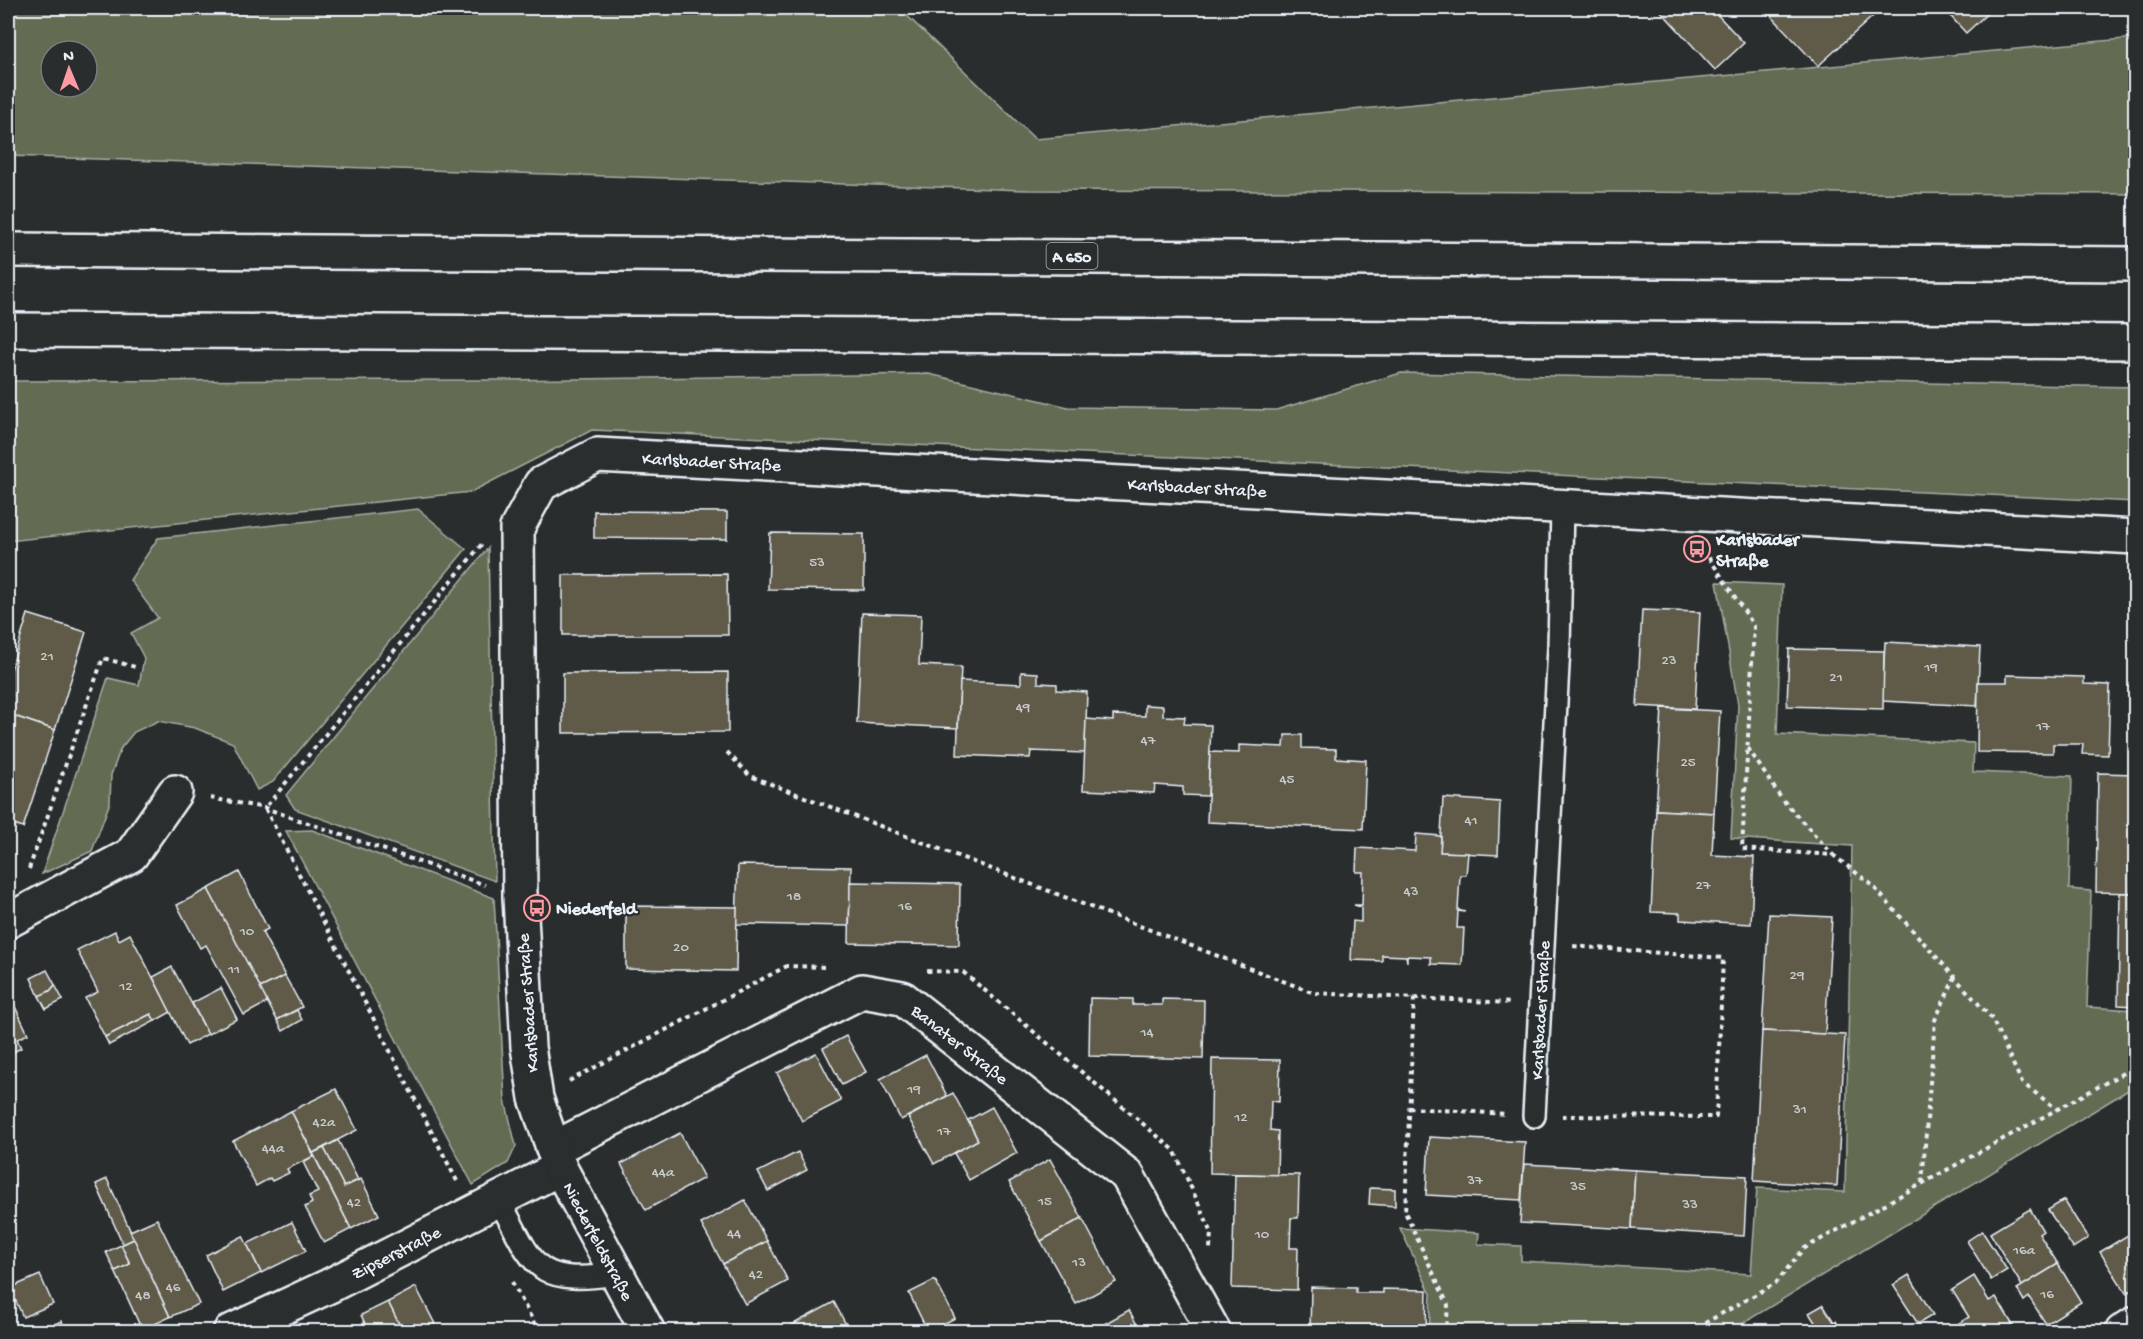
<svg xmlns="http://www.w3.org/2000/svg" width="2143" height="1339" font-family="'Gochi Hand',sans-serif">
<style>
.green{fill:#636c52;stroke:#a6aea5;stroke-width:1.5;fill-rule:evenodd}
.building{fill:#615a4a;stroke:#e8f1f8;stroke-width:1.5}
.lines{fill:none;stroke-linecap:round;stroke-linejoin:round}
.service-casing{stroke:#e8f1f8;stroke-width:26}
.minor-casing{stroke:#e8f1f8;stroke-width:38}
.motorway-casing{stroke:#e8f1f8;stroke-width:38}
.path{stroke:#e8f1f8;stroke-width:4;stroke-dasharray:4.5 4.5;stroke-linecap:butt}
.service{stroke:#2a2d2e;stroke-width:21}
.minor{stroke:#2a2d2e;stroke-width:33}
.motorway{stroke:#2a2d2e;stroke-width:33}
.labels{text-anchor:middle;stroke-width:4.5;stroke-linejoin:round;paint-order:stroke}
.number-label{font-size:15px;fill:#c6cbcc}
.shield{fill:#2a2d2e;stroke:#afb6bb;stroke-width:1.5}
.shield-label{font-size:16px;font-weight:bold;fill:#e8f1f8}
.street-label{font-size:18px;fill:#e8f1f8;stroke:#2a2d2e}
.poi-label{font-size:18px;font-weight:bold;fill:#e8f1f8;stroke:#2a2d2e;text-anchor:start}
</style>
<rect width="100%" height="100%" fill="#2a2d2e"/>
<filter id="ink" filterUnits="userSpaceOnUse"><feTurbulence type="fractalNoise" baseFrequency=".0167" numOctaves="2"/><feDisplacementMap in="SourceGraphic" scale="12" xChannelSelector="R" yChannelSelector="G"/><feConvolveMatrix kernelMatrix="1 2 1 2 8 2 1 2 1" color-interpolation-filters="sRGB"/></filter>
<g filter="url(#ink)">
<g class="green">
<path d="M8,8H899L1035,139L2135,38V194L1027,190L8,156ZM51,51H87V87H51Z"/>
<path d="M1401,373L2135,387V502L592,430L471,492L8,541V381L498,380L929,374L1068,407L1276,410Z"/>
<path d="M418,509L466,549L273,782L257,790L233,743L195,728L158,721L134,732L121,748L111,775L110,802L92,851L42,874L108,678L139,685L144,658L131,633L158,618L130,580L158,538Z"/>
<path d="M488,548L495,881L295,809L286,795Z"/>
<path d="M1717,582L1782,585L1777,734L1974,743L1973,772L2072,776L2069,889L2091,891L2087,1007L2135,1010V1086L1730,1331H1429L1431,1294L1400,1228L1479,1233L1478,1244L1521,1246V1261L1751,1274L1757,1188L1845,1192L1852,846L1731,838L1738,705Z"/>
<path d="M312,830L494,898L505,1100L516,1146L508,1163L473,1185L286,831Z"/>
</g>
<g class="building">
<path d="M1658,8H1711L1744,43L1715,70Z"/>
<path d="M1764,8H1882L1818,66Z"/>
<path d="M1943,8H1993L1966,33Z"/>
<path d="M594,511L727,512V539L594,538Z"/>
<path d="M770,533L864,534V590L768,589Z"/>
<path d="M727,574L728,635H563V575Z"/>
<path d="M1642,610L1700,612L1695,709L1637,706Z"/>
<path d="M862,613L921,615L919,665L961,667L958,728L857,723Z"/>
<path d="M28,614L86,632L55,730L8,714V679Z"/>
<path d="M1885,642L1980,647L1977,706L1882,701Z"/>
<path d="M1789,649L1884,651L1883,709L1787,706Z"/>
<path d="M728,672V732L563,733V673Z"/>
<path d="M1021,672L1038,673V683L1057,684V690L1087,692L1085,753L1031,751L1030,758L957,755L960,681L1021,684Z"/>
<path d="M2007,675L2084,677V684L2110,685L2108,755L2082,754L2083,744H2053V753L1977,752L1978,682H2007Z"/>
<path d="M1145,705L1163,706V716L1185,717L1184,724L1211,725L1208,796L1183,795V787L1155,785L1154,793L1083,790L1086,719L1113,721V715L1145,716Z"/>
<path d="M1662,708L1720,711L1714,813L1656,810Z"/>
<path d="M8,714L55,730L23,828L8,823Z"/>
<path d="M1285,735H1302V748L1336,749V758L1366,760L1363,829L1207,822L1210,752L1239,753V745L1284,747Z"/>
<path d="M2098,773L2136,774V893L2096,892Z"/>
<path d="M1443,798L1500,802L1498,855L1440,852Z"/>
<path d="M1656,810L1714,813L1712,855L1754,857L1751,924L1680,920V913L1651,912Z"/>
<path d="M1416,834L1441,836L1440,852L1468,853L1466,875H1460L1458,910L1465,912L1458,911L1457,928H1464L1462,965L1431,964V957L1407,956V962L1406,956L1382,955V961L1351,960L1353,921L1361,922V907L1354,905H1362L1363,872H1356L1357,848L1415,851Z"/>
<path d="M738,865L851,867L849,926L736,924Z"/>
<path d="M239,872L268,929L262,932L285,976L260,988L208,889Z"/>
<path d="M850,882L960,884L959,945L849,943Z"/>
<path d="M208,889L268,1002L244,1015L206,945L200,948L177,905Z"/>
<path d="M2120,893H2136V1006L2118,1005Z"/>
<path d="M626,906L737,907L736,971L626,969Z"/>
<path d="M1769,914L1832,917L1825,1034L1762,1031Z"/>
<path d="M115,931L119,940L130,934L171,1012L155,1021L151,1014L105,1037L85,998L98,992L77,950Z"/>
<path d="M172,967L208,1034L187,1045L153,977Z"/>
<path d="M47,970L55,985L50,991L39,996L31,978Z"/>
<path d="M285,976L302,1007L277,1020L260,988Z"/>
<path d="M55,985L63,1000L46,1009L39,996L50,991Z"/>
<path d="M221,988L237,1019L208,1034L192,1003Z"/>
<path d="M10,996L28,1034L17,1039L21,1048L8,1055V997Z"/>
<path d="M1090,998L1133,999V1005H1162V999L1204,1000L1203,1059L1089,1056Z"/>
<path d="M297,1010L302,1020L283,1031L277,1020Z"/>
<path d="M151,1014L155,1021L109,1045L105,1037Z"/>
<path d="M1762,1031L1845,1035L1837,1186L1754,1181Z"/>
<path d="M846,1036L866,1072L842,1085L823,1048Z"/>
<path d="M816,1053L841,1101L802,1121L777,1073Z"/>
<path d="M926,1055L947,1096L901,1120L880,1079Z"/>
<path d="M1212,1059L1280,1060L1279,1102L1271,1101L1270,1130L1278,1131L1277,1175L1210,1173Z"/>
<path d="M336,1089L357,1130L313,1153L291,1111Z"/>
<path d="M953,1093L978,1140L934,1164L908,1117Z"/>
<path d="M992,1107L1017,1153L969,1180L954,1153L978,1140L968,1120Z"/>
<path d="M291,1111L314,1156L287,1169L289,1173L272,1181L270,1178L256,1186L233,1141Z"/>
<path d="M680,1133L704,1178L646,1210L621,1164Z"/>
<path d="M1429,1137L1525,1142L1521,1200L1426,1195Z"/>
<path d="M338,1140L358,1180L344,1187L324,1148Z"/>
<path d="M324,1148L344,1187L361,1179L379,1215L351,1229L313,1153Z"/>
<path d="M798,1152L807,1170L768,1191L758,1172Z"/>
<path d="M314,1156L351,1229L324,1243L305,1207L312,1203L309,1196L318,1192L303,1162Z"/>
<path d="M1050,1159L1082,1218L1041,1241L1009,1182Z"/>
<path d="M1524,1164L1635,1170L1632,1229L1520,1223Z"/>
<path d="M1635,1170L1747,1176L1744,1236L1632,1229Z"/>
<path d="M1235,1174L1299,1175L1298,1218H1291L1290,1248H1298L1297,1290L1232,1288Z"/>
<path d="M107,1179L134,1239L123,1244L96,1184Z"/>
<path d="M1370,1188L1395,1189V1206L1369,1204Z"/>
<path d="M745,1200L767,1241L723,1264L701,1224Z"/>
<path d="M2064,1200L2088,1238L2073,1248L2048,1210Z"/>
<path d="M2030,1209L2043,1231L2039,1234L2058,1264L2022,1286L1990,1233Z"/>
<path d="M1082,1218L1116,1282L1076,1304L1041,1241Z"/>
<path d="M157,1219L199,1304L170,1317L130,1231Z"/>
<path d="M292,1222L306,1251L261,1273L247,1244Z"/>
<path d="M2136,1230V1288L2126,1293L2100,1252Z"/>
<path d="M1982,1231L2007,1270L1991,1280L1967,1241Z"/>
<path d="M243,1236L261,1273L223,1292L206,1255Z"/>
<path d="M134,1239L170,1317L142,1330L115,1271L130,1264L121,1245Z"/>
<path d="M767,1241L788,1281L745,1304L723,1264Z"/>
<path d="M121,1245L130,1264L115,1271L106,1252Z"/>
<path d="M2058,1264L2081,1302L2046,1324L2029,1297L2024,1301L2017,1289Z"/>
<path d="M40,1275L53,1304L23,1317L10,1288Z"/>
<path d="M1909,1275L1933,1315L1918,1324L1893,1285Z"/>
<path d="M1974,1276L1989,1301L1996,1297L2017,1332H1945L1969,1317L1952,1290Z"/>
<path d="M935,1280L955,1318L928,1332L909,1293Z"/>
<path d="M416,1287L435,1324L431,1326L434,1332H403L388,1302Z"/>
<path d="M1311,1287L1356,1288V1293H1383V1289L1427,1290L1426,1332H1310Z"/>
<path d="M388,1302L403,1332H369L361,1315Z"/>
<path d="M834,1302L850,1332H779Z"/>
<path d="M1823,1305L1834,1322L1836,1321L1842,1332H1821L1809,1313Z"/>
<path d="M1129,1310L1141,1332H1090Z"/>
<path d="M62,1321L66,1332H47L45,1328Z"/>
</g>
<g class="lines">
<defs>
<g id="service">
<path id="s1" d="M1534,1116L1559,647L1562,507"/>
<path d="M499,1200C535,1266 533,1286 617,1274"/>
</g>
<g id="minor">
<path d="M8,921L131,855L175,792"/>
<path id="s2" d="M553,1149L862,991L902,998L1127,1175L1214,1332"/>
<path id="s3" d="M230,1332L329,1286L560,1168"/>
<path id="s4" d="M648,1332L560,1168L536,1098L528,1047L520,897L517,528L541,484L597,455L2136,537"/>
<path d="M2122,1332L2136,1323"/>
</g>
<g id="motorway">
<path d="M8,250L2136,264"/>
<path d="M8,330L2136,342"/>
</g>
</defs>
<use href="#service" class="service-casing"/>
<use href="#minor" class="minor-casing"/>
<use href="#motorway" class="motorway-casing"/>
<g class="path">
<path d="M1704,550L1754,626L1742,849L1833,855L1872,885L1992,1019L2022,1083L2057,1109"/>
<path d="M1748,748L1781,798L1833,855"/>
<path d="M727,752L750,776L1314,993L1512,1003"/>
<path d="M210,798L265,808L485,885"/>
<path d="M29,869L103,658L135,667"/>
<path d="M927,971L963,972L1174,1150L1211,1231L1210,1249"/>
<path d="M1414,998L1405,1212L1448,1305L1446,1332"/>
<path d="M569,1081L787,966L827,967"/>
<path d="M1409,1108L1507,1114"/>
<path d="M1562,1116L1716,1117L1723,958L1572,946"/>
<path d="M457,1181L265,808L482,544"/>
<path d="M1922,1183L1935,1020L1955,977"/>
<path d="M512,1282L539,1332"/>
<path d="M1689,1332L1776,1283L1803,1249L2136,1066"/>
</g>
<use href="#service" class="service"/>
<use href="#minor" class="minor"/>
<use href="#motorway" class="motorway"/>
</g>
</g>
<defs>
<symbol id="bus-ring" viewBox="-11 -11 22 22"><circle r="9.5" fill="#2a2d2e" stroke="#ff9aa2" stroke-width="1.5"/><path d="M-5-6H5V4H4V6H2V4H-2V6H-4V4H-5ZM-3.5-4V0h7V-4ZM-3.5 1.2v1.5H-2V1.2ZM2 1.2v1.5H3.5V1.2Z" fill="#ff9aa2"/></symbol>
</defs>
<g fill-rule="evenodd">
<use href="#bus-ring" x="1682" y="534" width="30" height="30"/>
<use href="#bus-ring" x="522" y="893" width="30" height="30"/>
</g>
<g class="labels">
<g class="number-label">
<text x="817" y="566">53</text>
<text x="47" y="660">21</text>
<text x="1669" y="664">23</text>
<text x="1931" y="671">19</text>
<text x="1836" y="681">21</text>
<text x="1023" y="711">49</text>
<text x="2043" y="730">17</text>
<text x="1148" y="744">47</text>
<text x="1688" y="766">25</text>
<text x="1287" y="783">45</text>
<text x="1471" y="824">41</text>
<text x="1703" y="889">27</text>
<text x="1411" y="895">43</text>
<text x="794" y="900">18</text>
<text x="905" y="910">16</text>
<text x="247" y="935">10</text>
<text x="681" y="951">20</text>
<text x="234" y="973">11</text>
<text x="1797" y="979">29</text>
<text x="126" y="990">12</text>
<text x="1147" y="1036">14</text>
<text x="914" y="1093">19</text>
<text x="1800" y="1113">31</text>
<text x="1241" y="1121">12</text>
<text x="324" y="1126">42a</text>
<text x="944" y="1135">17</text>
<text x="273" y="1152">44a</text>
<text x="663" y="1176">44a</text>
<text x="1475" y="1184">37</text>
<text x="1578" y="1190">35</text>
<text x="1045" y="1205">15</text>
<text x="354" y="1206">42</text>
<text x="1690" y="1208">33</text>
<text x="734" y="1237">44</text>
<text x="1262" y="1238">10</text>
<text x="2024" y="1254">16a</text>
<text x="1079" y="1266">13</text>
<text x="756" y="1278">42</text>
<text x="173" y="1291">46</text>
<text x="2047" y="1298">16</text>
<text x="143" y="1299">48</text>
</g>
<rect class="shield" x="1046.5" y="243" width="51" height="26" rx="4.5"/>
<g class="shield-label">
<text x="1072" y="262">A 650</text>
</g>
<g class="street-label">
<text dy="6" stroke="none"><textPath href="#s4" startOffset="1059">Karlsbader Straße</textPath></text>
<text dy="6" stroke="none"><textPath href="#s4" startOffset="1545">Karlsbader Straße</textPath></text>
<text transform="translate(527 1003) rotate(-94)" y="6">Karlsbader Straße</text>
<text dy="6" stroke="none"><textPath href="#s1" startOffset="106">Karlsbader Straße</textPath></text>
<text dy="6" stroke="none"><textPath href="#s2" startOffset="462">Banater Straße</textPath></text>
<text transform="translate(599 1241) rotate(62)" y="6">Niederfeldstraße</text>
<text dy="6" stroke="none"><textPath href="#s3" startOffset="184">Zipserstraße</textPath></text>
</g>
<g class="poi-label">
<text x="1716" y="545">Karlsbader<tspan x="1716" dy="21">Straße</tspan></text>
<text x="556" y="914">Niederfeld</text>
</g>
</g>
<rect width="2143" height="1339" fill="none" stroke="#2a2d2e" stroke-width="30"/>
<rect x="15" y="15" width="2113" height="1309" fill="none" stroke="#e8f1f8" stroke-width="2" filter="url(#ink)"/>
<g transform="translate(69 69) rotate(358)"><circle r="28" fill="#2a2d2e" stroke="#767b7f" stroke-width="1.5"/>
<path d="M0-4.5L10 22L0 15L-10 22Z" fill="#ff9aa2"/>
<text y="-9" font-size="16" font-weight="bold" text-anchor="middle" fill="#e8f1f8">N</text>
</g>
</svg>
